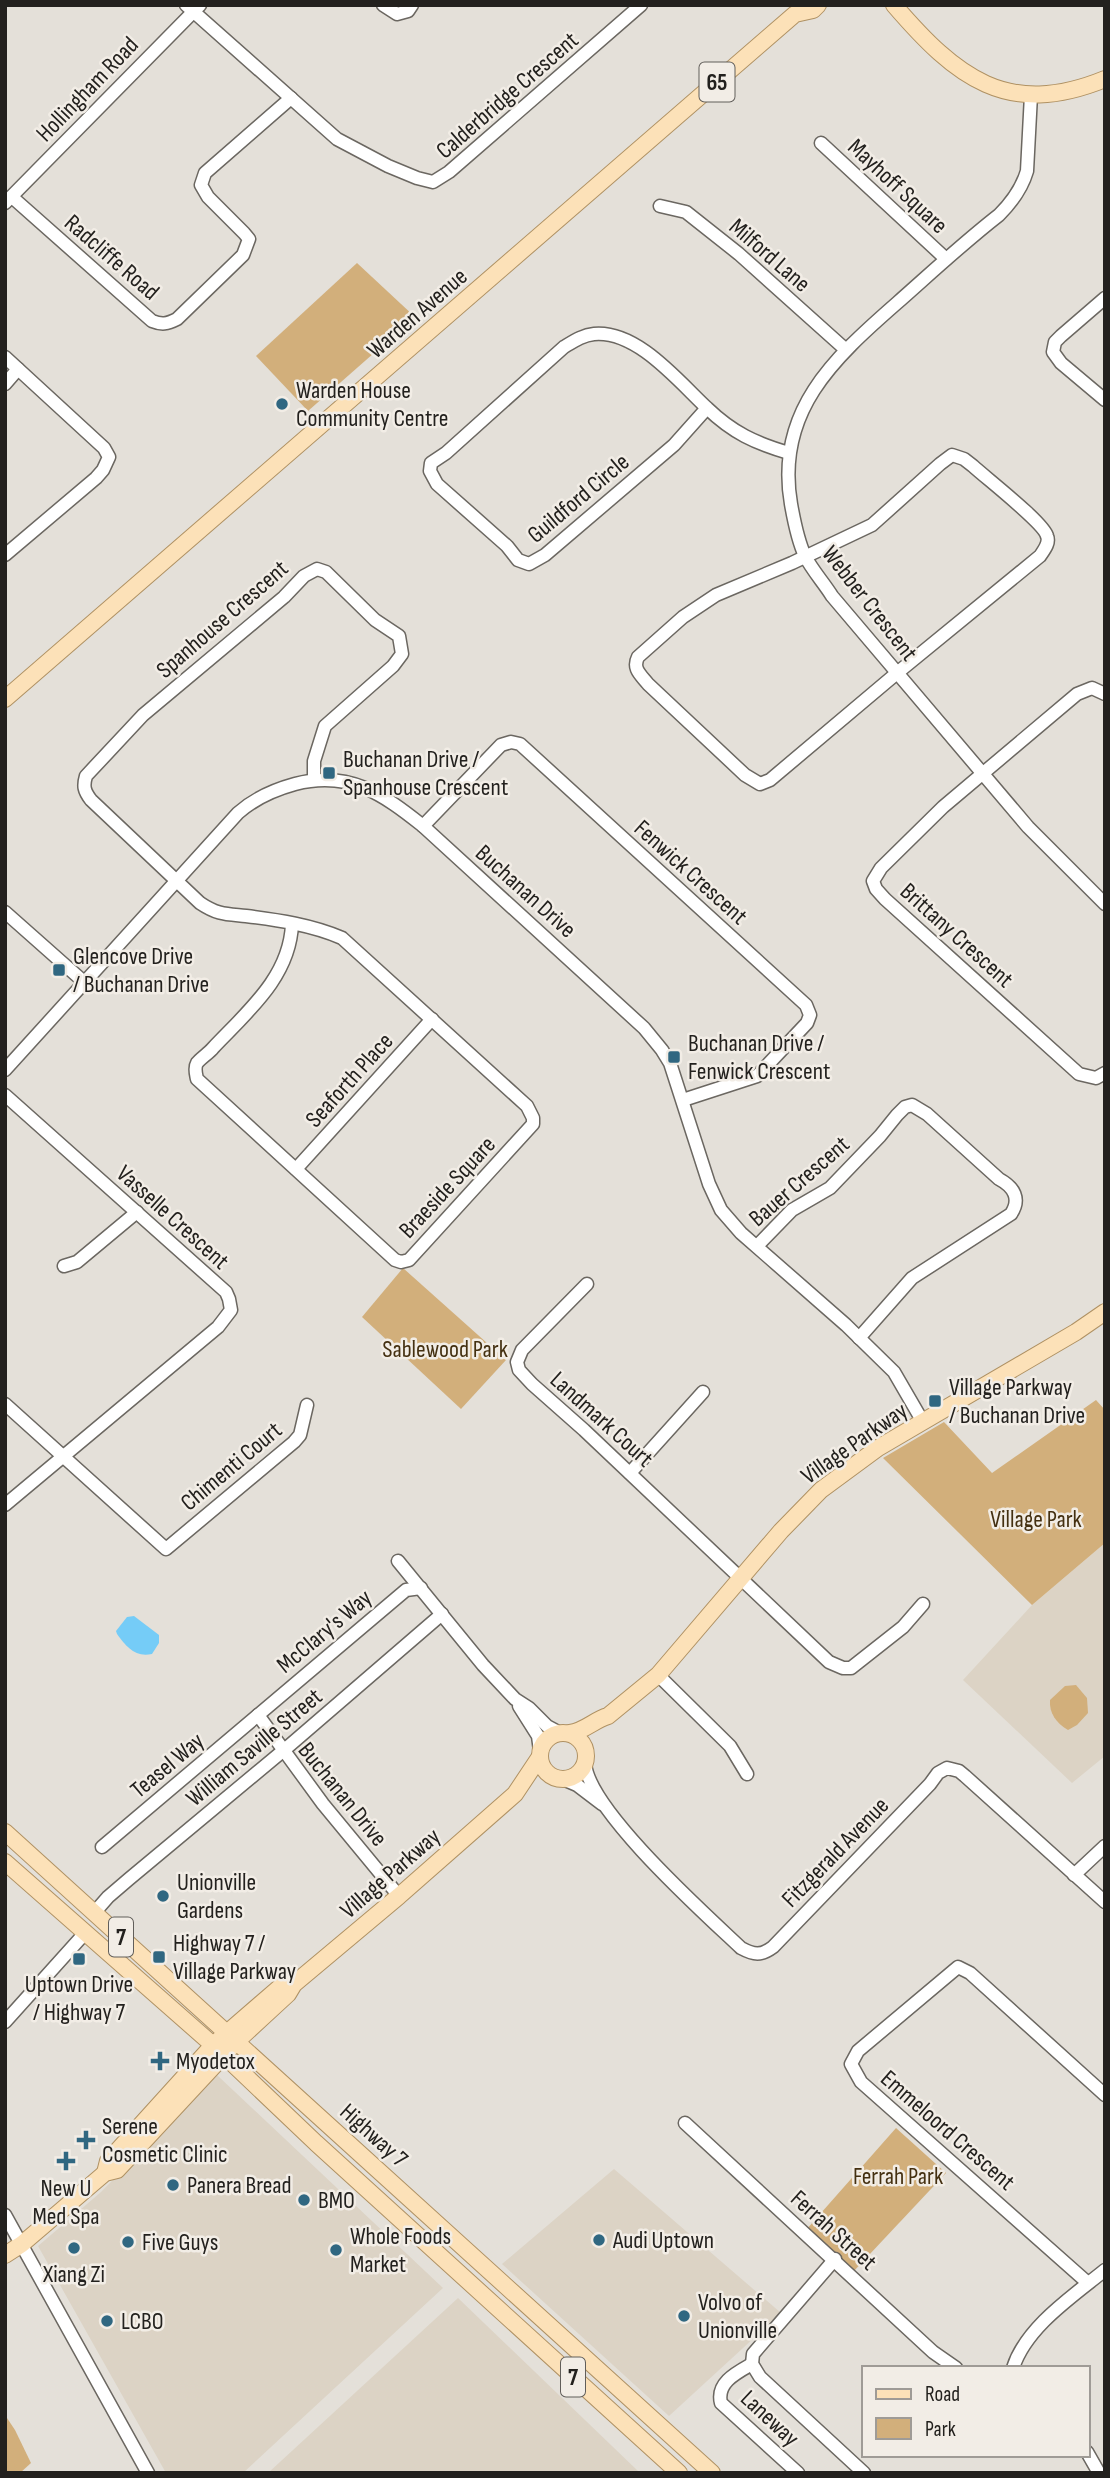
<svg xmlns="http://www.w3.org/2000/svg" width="1110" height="2478" font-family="'Sofia Sans Condensed',sans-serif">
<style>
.built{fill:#dcd3c5}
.green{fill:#d2af7b}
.water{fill:#75ccf7}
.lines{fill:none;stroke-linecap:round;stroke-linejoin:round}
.minor-casing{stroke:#6b6761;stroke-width:15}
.major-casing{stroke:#af9163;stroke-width:18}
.minor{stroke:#fff;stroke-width:12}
.major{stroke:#fce1b8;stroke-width:16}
.poi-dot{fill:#306781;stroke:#f2ede6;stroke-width:2.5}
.labels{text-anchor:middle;stroke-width:5;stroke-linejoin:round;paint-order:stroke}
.shield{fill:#f2ede6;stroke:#615e5a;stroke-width:2}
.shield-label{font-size:23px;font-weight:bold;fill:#23211e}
.street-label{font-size:24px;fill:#23211e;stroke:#f2ede6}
.poi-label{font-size:24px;fill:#23211e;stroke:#f2ede6;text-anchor:start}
.park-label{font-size:24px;fill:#443011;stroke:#f2ede6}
</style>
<rect width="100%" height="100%" fill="#e4e0d9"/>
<g class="built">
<path d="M1105,1543V1756L1072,1783L963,1680L1032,1605Z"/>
<path d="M217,2075L443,2288L243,2473H166L38,2246L101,2192Z"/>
<path d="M614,2169L781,2313L669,2416L502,2264Z"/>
<path d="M458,2298L638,2471L636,2473H268Z"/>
</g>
<g class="green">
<path d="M357,263L415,317L308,411L256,356Z"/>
<path d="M403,1268L506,1360L461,1409L362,1317Z"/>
<path d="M1096,1400L1105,1410V1543L1032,1605L883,1458L944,1422L992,1473Z"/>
<path d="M1076,1685L1087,1698L1088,1713L1077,1725L1068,1730C1056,1723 1049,1713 1050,1700L1065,1686Z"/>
<path d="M896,2128L946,2173L853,2272L806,2230Z"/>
<path d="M5,2415L15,2430L31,2463L20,2473H5Z"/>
</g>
<path class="water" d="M134,1616L159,1635V1643L152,1654C135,1658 126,1646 117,1634L116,1631L127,1617Z"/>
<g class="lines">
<defs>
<g id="minor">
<path d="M186,5L337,139L388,166L417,178L433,182L449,172L641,5"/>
<path d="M383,5L397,14L408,11L412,5"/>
<path d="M1031,95L1027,171C1022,188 1011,203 999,215C963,243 931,273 897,303C833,359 775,412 791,504C794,521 798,541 805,556C812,570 824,583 832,596L1028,827L1105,904"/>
<path d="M821,143L946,259"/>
<path d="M12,197L152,321C162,325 167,324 177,319L243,255L249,239L244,233L208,197L201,185L205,173L291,98"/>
<path d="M5,203L200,5"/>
<path d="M660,206L686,212L739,254L845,349"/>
<path d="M1105,298L1061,336L1055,342L1053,352L1061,363L1105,400"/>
<path d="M5,357L104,448L109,457L103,470L96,478L5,555"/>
<path d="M5,384L18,369"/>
<path d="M707,408C678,381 637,330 594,334C583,335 574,341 564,347L446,453L431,463L430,471L437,484L507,546L518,560L529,564L545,555L674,445L707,408C733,433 755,443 789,453"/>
<path d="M952,455L964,459L973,466C986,478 1044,523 1047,536C1050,543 1044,550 1040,556L897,673L770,780L760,784L745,775L648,684C641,675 632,669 638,657L683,617L716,595L792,563L872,525L940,464Z"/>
<path d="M1105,694L1092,688L1077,694L943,807L881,868L873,881L876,889L885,899L1079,1074L1096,1078L1105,1073"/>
<path d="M423,826L501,745L511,742L520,744L806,1005L810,1015L807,1023L757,1076L683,1100"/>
<path d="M5,912L84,982"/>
<path d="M292,924C290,977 247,1012 213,1048C209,1053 201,1058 197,1063C194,1068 196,1074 197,1079L395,1260L401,1262L409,1260L533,1124V1118L527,1106L342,938C312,925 278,920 246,916C226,914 218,915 200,903L91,800C84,791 83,786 86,776L143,715L284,597L304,576L317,569L326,572L375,620L399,636L402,654L393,666L325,726L314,761V779"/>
<path d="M5,1070L238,813C255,798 273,790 295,784C349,770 383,794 423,826L644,1028L662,1050L670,1063L709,1184L721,1210L741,1233L846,1325L894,1372L923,1422"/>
<path d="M5,1095L226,1292L229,1299L231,1310L218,1327L5,1505"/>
<path d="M296,1169L432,1019"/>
<path d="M757,1246L792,1210L830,1188L880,1136L897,1115L905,1107L912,1105L927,1114L999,1179C1014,1187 1021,1199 1011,1214L912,1278L859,1338"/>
<path d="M64,1266L77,1262L137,1212"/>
<path d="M587,1284L522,1350L517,1362L519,1370L532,1384L584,1430L829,1662L843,1668H851L903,1627L923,1604"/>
<path d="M5,1404L166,1549L294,1442L300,1435L307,1405"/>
<path d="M630,1473L703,1392"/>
<path d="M398,1561L483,1665L515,1699L529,1708L547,1726L560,1733"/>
<path d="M658,1675L730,1746L747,1774"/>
<path d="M519,1706L538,1736L540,1751"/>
<path d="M258,1715L323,1804L399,1896"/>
<path d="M585,1764C590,1811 704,1913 741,1948C754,1955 761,1956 773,1947L930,1784L938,1773L947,1768L959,1771L965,1776L1105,1902"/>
<path d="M563,1779L577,1785L602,1804"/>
<path d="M102,1847L406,1590L421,1588"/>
<path d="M1074,1875L1105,1846"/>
<path d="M94,1913L108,1897L129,1879L290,1745L442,1614"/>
<path d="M5,2022L85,1933"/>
<path d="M685,2123L933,2352L956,2368"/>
<path d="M5,2215L148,2473"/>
<path d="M835,2259L753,2354L752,2364L760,2377L864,2473"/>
<path d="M1088,2283L861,2082L851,2064L858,2051L958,1967L970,1973L1105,2095"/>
<path d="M752,2364C736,2373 716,2383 721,2403L798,2473"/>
<path d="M1013,2368C1026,2327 1073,2296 1105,2270"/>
<path d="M1087,2452L1099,2473"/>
</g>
<g id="major">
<path d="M894,5C956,77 1007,119 1105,79"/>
<path d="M5,699L795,14L813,10L818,5"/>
<circle cx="563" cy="1756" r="23"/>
<path d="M570,1733C585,1731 594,1720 608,1716L658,1675L781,1531L821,1490L878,1448L1076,1332L1105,1312"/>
<path d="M5,1832L712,2473"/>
<path d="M5,1862L213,2045L316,2143L679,2473"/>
<path d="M105,2173L108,2161L213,2045L280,1987L291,1985"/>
<path d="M5,2255L22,2244L105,2173L117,2170L236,2042L288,1994L294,1984L399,1896L515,1794L539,1758"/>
</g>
</defs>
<use href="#minor" class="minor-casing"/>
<use href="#major" class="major-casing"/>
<use href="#minor" class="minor"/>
<use href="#major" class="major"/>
</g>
<g class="poi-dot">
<circle cx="282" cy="404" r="7"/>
<rect x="322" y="766" width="14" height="14" rx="3.5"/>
<rect x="52" y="963" width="14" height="14" rx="3.5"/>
<rect x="667" y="1050" width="14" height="14" rx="3.5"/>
<rect x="928" y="1394" width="14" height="14" rx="3.5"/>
<circle cx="163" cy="1896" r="7"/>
<rect x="152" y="1950" width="14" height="14" rx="3.5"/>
<rect x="72" y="1952" width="14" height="14" rx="3.5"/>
<path d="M156.5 2050.5h7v7h7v7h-7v7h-7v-7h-7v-7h7z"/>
<path d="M82.5 2129.5h7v7h7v7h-7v7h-7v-7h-7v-7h7z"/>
<path d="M62.5 2150.5h7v7h7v7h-7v7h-7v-7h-7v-7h7z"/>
<circle cx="173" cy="2185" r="7"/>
<circle cx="304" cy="2200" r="7"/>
<circle cx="599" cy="2240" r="7"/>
<circle cx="128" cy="2242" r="7"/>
<circle cx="74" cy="2248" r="7"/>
<circle cx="336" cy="2250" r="7"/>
<circle cx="684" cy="2316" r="7"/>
<circle cx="107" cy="2321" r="7"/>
</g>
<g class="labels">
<g class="shield">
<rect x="699.5" y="62.5" width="35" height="39" rx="5"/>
<rect x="109" y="1917.5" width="24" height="39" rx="5"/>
<rect x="561" y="2357.5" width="24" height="39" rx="5"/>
</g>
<g class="shield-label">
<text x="717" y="90">65</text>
<text x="121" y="1945">7</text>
<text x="573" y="2385">7</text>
</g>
<g class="street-label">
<text transform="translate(87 89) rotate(-46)" y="8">Hollingham Road</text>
<text transform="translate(507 95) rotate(-41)" y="8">Calderbridge Crescent</text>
<text transform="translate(898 186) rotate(43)" y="8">Mayhoff Square</text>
<text transform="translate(770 255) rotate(41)" y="8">Milford Lane</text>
<text transform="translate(112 257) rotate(41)" y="8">Radcliffe Road</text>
<text transform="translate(417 313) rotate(-41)" y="8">Warden Avenue</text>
<text transform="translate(578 498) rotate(-40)" y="8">Guildford Circle</text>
<text transform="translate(870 603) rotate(52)" y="8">Webber Crescent</text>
<text transform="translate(222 619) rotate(-41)" y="8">Spanhouse Crescent</text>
<text transform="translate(691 872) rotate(42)" y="8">Fenwick Crescent</text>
<text transform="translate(526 891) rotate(42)" y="8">Buchanan Drive</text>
<text transform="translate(957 935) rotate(42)" y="8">Brittany Crescent</text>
<text transform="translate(349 1080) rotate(-48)" y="8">Seaforth Place</text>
<text transform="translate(799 1181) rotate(-41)" y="8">Bauer Crescent</text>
<text transform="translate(447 1187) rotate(-47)" y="8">Braeside Square</text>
<text transform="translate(173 1217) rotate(42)" y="8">Vasselle Crescent</text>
<text transform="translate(602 1419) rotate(42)" y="8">Landmark Court</text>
<text transform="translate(854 1443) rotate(-35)" y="8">Village Parkway</text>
<text transform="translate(231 1466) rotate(-40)" y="8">Chimenti Court</text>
<text transform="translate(324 1631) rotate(-40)" y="8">McClary's Way</text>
<text transform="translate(254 1747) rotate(-40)" y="8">William Saville Street</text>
<text transform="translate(167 1765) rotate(-40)" y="8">Teasel Way</text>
<text transform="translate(343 1794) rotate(51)" y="8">Buchanan Drive</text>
<text transform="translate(835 1852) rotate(-46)" y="8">Fitzgerald Avenue</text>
<text transform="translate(390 1873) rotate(-41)" y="8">Village Parkway</text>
<text transform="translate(948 2130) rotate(41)" y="8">Emmeloord Crescent</text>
<text transform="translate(374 2135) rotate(42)" y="8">Highway 7</text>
<text transform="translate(834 2230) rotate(42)" y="8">Ferrah Street</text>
<text transform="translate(770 2418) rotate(43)" y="8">Laneway</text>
</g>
<g class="poi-label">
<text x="296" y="398">Warden House<tspan x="296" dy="28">Community Centre</tspan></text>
<text x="343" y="767">Buchanan Drive /<tspan x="343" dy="28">Spanhouse Crescent</tspan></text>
<text x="73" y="964">Glencove Drive<tspan x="73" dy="28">/ Buchanan Drive</tspan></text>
<text x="688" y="1051">Buchanan Drive /<tspan x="688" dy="28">Fenwick Crescent</tspan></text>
<text x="949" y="1395">Village Parkway<tspan x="949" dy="28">/ Buchanan Drive</tspan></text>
<text x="177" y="1890">Unionville<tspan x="177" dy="28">Gardens</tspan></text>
<text x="173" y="1951">Highway 7 /<tspan x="173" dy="28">Village Parkway</tspan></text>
<text x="79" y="1992" text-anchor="middle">Uptown Drive<tspan x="79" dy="28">/ Highway 7</tspan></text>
<text x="176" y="2069">Myodetox</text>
<text x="102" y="2134">Serene<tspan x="102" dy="28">Cosmetic Clinic</tspan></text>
<text x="187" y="2193">Panera Bread</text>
<text x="66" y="2196" text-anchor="middle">New U<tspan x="66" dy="28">Med Spa</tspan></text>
<text x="318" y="2208">BMO</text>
<text x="350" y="2244">Whole Foods<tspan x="350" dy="28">Market</tspan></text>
<text x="613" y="2248">Audi Uptown</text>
<text x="142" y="2250">Five Guys</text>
<text x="74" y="2282" text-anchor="middle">Xiang Zi</text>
<text x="698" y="2310">Volvo of<tspan x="698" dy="28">Unionville</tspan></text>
<text x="121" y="2329">LCBO</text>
</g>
<g class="park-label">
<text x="445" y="1357">Sablewood Park</text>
<text x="1036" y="1527">Village Park</text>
<text x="898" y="2184">Ferrah Park</text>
</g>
</g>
<rect width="1110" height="2478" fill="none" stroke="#23211e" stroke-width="14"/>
<rect x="862" y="2366" width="228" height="91" fill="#f2ede6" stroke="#9f9b96" stroke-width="2"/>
<rect x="876" y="2389" width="35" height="10" fill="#fce1b8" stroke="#9f9b96" stroke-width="2"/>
<text x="925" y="2401" font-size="21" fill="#23211e">Road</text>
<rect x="876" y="2418" width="35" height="21" fill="#d2af7b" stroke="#9f9b96" stroke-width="2"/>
<text x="925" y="2436" font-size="21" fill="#23211e">Park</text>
</svg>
